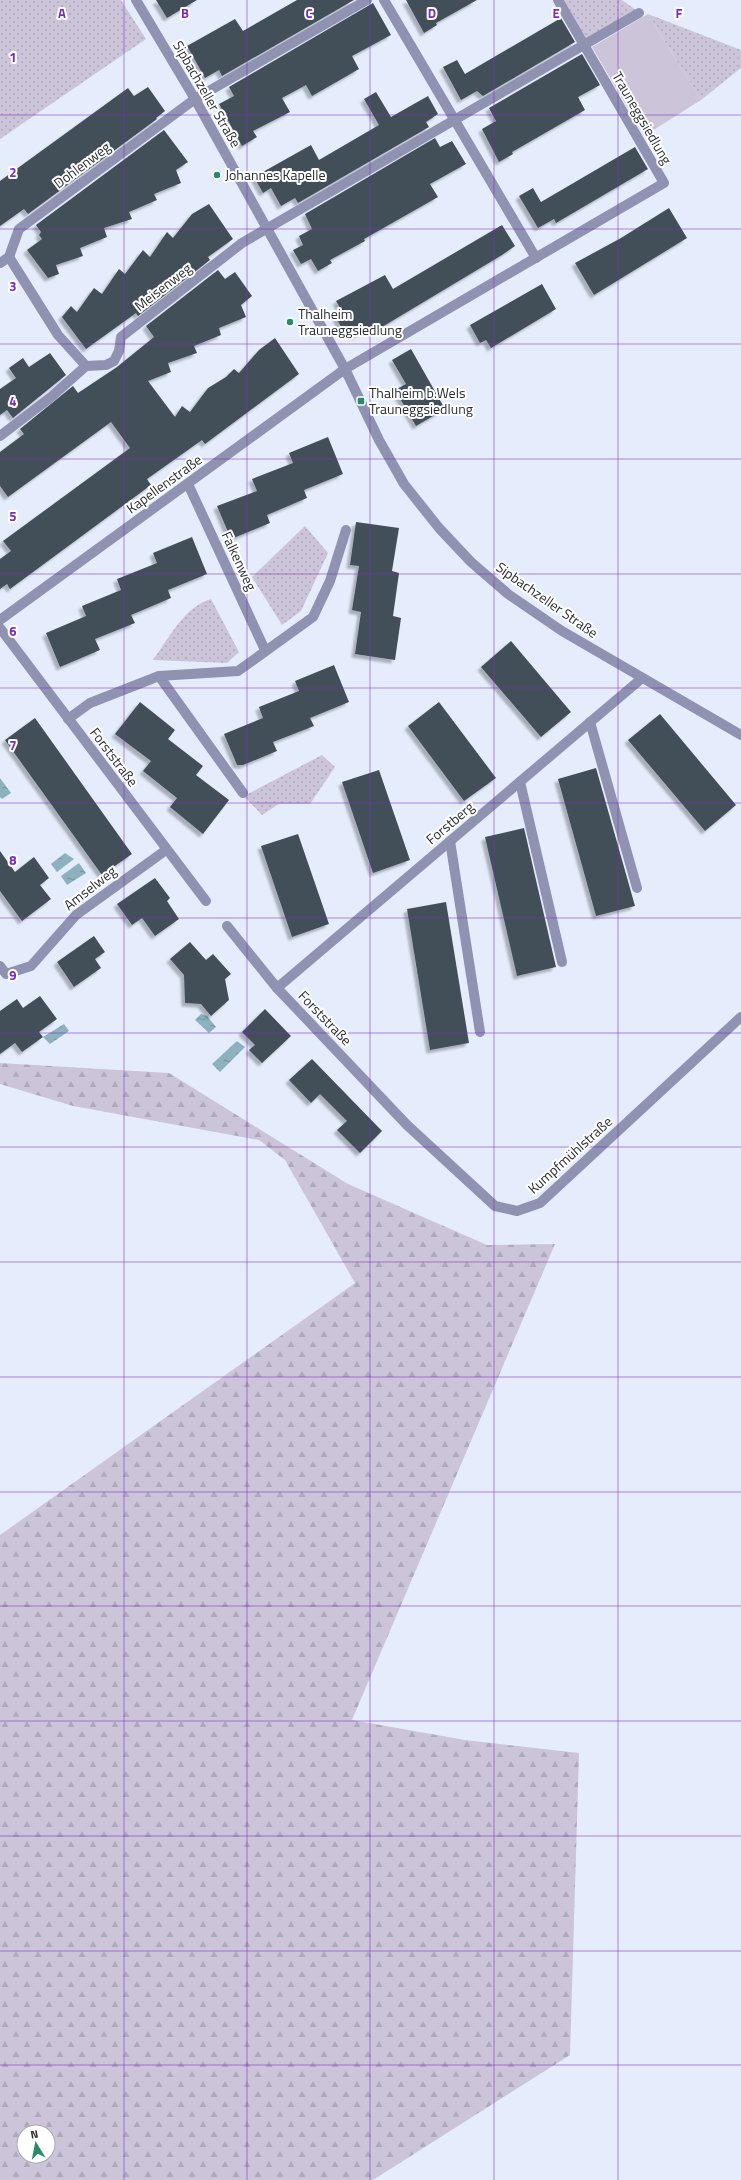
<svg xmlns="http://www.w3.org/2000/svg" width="741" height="2180" font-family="'Titillium Web',sans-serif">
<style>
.green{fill:url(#green-dots)}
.forest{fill:url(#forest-firs);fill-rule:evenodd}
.pitch{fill:#ccc5da}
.water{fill:url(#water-ripples)}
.building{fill:#434f59;filter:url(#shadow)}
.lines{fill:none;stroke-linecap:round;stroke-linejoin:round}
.lane{stroke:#9092b1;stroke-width:10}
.street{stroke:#9092b1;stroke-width:10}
.grid{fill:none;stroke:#7b2cbf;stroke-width:1;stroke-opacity:0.55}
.poi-dot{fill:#268b66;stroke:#fff;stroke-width:1.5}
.labels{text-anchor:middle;stroke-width:4;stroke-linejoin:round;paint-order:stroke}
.street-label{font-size:14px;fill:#292c32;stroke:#fff}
.poi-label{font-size:14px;fill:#292c32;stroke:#fff;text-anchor:start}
.grid-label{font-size:13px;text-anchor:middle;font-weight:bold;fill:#7b2cbf;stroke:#fff;stroke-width:4;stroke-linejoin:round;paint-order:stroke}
</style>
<defs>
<pattern id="green-dots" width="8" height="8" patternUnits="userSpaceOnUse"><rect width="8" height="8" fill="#ccc5da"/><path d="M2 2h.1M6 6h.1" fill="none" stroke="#afa9bc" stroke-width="1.8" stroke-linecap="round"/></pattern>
<pattern id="forest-firs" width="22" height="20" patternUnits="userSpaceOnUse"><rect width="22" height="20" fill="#ccc5da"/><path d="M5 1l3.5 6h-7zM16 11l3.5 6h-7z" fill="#afa9bc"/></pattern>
<pattern id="water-ripples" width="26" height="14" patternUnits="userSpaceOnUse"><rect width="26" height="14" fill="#8db1bf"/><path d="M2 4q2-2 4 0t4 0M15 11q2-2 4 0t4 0" fill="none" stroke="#73909c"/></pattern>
<filter id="shadow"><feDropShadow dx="-3.5" dy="3.5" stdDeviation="1" flood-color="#0004"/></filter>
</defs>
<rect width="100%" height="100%" fill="#e5edfc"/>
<g class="green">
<path d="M0,0H121L146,39L0,139Z"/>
<path d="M561,0H622L636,10L585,42Z"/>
<path d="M648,14L741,50V68L701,100Z"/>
<path d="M305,526L328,553L301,611L282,625L252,577Z"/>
<path d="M211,599L239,652L227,663L153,660C169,638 184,607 211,599Z"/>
<path d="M322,755L335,767L310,804H279L262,815L244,796Z"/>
</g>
<path class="forest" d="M0,1063L169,1073L348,1184L487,1245L555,1244L352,1720L465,1740L579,1753L570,2055L373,2180H0V1535L355,1283L285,1160L259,1140L73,1106L0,1084ZM24,2132H48V2156H24Z"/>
<path class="pitch" d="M648,14L701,100L644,136L592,47Z"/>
<g class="water">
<path d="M0,778L11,793L2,799L0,797Z"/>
<path d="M65,853L74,859L57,872L51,864Z"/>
<path d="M79,863L86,873L67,885L61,876Z"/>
<path d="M201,1014L207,1016L216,1027L209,1033L195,1020Z"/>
<path d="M64,1024L69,1031L50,1044L43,1037Z"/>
<path d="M237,1041L245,1047L220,1072L212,1064Z"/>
</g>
<g class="building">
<path d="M156,0H197L167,18Z"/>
<path d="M297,0H354L222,76L219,70L205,78L187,46L235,19L243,31Z"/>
<path d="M406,0H477L436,23L437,25L424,33Z"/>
<path d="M373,3L391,35L352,56L359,69L312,96L306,85L282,98L290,112L253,131L257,137L242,146L219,104L234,96L229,87Z"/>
<path d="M561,18L575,42L483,96L477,91L461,100L443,67L457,60L465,74Z"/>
<path d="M582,54L600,85L578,97L585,110L512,152L513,154L499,162L482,129L496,121L489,108Z"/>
<path d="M148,87L165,111L156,118L157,119L28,214L24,209L0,226V181L128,88L134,96Z"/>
<path d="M376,92L391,117L428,96L438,114L426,122L429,127L298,203L295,198L281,206L271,188L263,193L254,177L311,145L319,160L379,125L364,99Z"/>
<path d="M164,130L188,162L176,170L181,183L154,194L157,200L129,212L132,219L104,228L107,237L80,248L83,256L56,265L59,274L48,278L27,250L42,239L39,235L41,232L36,225Z"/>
<path d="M435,138L440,147L452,141L466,164L430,184L438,197L364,239L365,241L330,260L332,263L318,271L311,259L301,264L293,250L303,245L299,236L312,229L305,214Z"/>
<path d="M635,147L648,169L556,223L554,219L538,228L519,196L533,188L541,202Z"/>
<path d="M209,204L233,239L208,257L210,260L138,316L136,313L86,349L62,317L71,306L77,312L94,288L102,294L119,269L125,274L143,250L150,257L167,232L173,238L192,214Z"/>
<path d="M669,208L687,238L594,295L575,263L621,238Z"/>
<path d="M502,225L515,246L502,255L372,333L369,328L355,336L351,327L343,331L336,317L343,313L336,301L385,275L393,289Z"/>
<path d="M218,270L225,279L235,272L252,296L241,305L246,317L219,328L221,335L194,346L197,353L168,363L171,372L148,381L175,417L182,406L190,412L208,388L226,377L234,369L239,373L259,350L275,338L299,374L205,444L202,440L147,479L151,485L10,589L7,584L0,589V559L11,551L3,541L130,448L111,422L8,497L0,486V452L24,434L20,429L73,386L78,393L117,367L154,337L146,326Z"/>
<path d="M542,284L556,309L491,348L486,340L480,343L470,325Z"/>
<path d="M411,349L445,409L416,426L395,390L406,384L392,360Z"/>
<path d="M50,353L66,375L13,418L7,410L0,415V389L16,378L9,368L23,358L29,367Z"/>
<path d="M328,437L343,474L304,490L307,498L267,515L270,523L231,539L217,506L257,491L252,479L293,463L289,453Z"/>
<path d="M356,522L399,528L392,571L399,573L393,616L401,618L395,660L355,654L361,612L352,610L359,566L350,565Z"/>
<path d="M192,537L207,574L168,590L171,598L131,615L135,623L95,639L100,650L60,667L46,633L86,616L82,606L121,590L117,579L157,563L153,553Z"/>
<path d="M511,641L571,712L541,737L481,667Z"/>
<path d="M334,665L349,702L310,718L314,726L273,742L277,751L243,765H237L224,734L263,718L259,707L299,691L295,681Z"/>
<path d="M140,702L175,730L168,739L203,766L196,775L229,800L203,834L170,807L177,798L143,771L151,761L115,734Z"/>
<path d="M439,702L496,778L464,801L408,726Z"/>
<path d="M660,714L736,805L705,831L628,740Z"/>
<path d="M35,718L132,854L102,875L5,740Z"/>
<path d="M596,768L635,906L596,916L558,779Z"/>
<path d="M379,770L410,860L373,873L342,782Z"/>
<path d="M524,828L556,967L517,976L485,837Z"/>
<path d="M298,834L329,924L292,937L261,846Z"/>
<path d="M0,851L15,872L34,857L49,878L40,885L51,899L22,921L0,891Z"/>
<path d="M155,878L170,898L167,901L179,919L155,936L142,918L132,925L117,904Z"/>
<path d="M446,902L469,1043L430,1050L407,909Z"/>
<path d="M94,936L105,952L95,959L101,968L74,987L57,962Z"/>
<path d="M190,942L206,960L213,954L231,974L225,979L229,1000L211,1016L201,1004L185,1003L184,975L170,959Z"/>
<path d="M40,996L57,1019L39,1032L43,1037L22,1052L15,1043L0,1054V1011L17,999L23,1008Z"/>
<path d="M265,1009L291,1036L262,1063L249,1050L255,1045L242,1032Z"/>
<path d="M312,1059L382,1131L360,1153L337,1130L347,1121L320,1094L311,1103L289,1080Z"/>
</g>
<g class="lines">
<g class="lane">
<path d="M9,257L58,335L86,366"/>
<path d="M0,263L9,257L19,229L195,99L367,0"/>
<path d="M0,436L51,397L86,366L106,365L114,361L119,351L121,337L242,243L639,13"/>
<path d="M590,722L637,888"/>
<path d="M520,782L562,962"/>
<path d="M450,841L480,1032"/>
</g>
<g class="street">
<path d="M136,0L195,99L345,369L379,440L404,484L439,528L471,562L508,594L562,631L741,735"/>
<path d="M384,0L536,258"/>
<path d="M188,484L265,650"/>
<path d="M0,620L345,369L664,183L558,0"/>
<path d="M0,628L206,901"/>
<path d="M159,676L243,793"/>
<path d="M68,719L90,703L159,676L238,671L313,617L330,581L346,530"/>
<path d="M227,926L277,988L407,1125L495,1206L517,1211L540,1203L741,1017"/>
<path d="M0,966L6,974L31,966L76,915L166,850"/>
<path d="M277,988L641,679"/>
</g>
</g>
<path class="grid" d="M124,0V2180M247,0V2180M370,0V2180M494,0V2180M618,0V2180M0,115H741M0,229H741M0,344H741M0,459H741M0,574H741M0,688H741M0,803H741M0,918H741M0,1033H741M0,1147H741M0,1262H741M0,1377H741M0,1492H741M0,1606H741M0,1721H741M0,1836H741M0,1951H741M0,2065H741"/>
<g class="poi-dot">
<circle cx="217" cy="175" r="4"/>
<circle cx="290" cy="322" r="4"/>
<rect x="357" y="397" width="8" height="8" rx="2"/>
</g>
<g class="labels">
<g class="street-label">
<text transform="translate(207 94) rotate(60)" y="5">Sipbachzeller Straße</text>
<text transform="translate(642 118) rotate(60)" y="5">Trauneggsiedlung</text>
<text transform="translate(82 165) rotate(-37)" y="5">Dohlenweg</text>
<text transform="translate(163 287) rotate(-38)" y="5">Meisenweg</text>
<text transform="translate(164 484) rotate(-36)" y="5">Kapellenstraße</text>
<text transform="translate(239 561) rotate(65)" y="5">Falkenweg</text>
<text transform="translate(547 600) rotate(35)" y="5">Sipbachzeller Straße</text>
<text transform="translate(114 757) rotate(53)" y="5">Forststraße</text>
<text transform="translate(450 823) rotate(-40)" y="5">Forstberg</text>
<text transform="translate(90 888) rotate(-38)" y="5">Amselweg</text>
<text transform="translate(325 1018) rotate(46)" y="5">Forststraße</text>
<text transform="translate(570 1155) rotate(-42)" y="5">Kumpfmühlstraße</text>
</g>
<g class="poi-label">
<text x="225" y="180">Johannes Kapelle</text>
<text x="298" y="319">Thalheim<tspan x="298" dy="16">Trauneggsiedlung</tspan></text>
<text x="369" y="398">Thalheim b.Wels<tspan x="369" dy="16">Trauneggsiedlung</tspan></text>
</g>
</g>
<g class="grid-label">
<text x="62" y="18">A</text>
<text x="185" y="18">B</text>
<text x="309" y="18">C</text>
<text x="432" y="18">D</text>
<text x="556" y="18">E</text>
<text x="679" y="18">F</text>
<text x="13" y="62">1</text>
<text x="13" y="177">2</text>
<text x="13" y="291">3</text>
<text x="13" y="406">4</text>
<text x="13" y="521">5</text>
<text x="13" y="636">6</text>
<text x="13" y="750">7</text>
<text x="13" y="865">8</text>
<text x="13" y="980">9</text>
</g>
<g transform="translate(36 2144) rotate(350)"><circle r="19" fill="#ffffff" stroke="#a9abad"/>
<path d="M0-3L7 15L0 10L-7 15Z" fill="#268b66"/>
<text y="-6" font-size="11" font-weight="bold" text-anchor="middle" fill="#292c32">N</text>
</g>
</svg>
